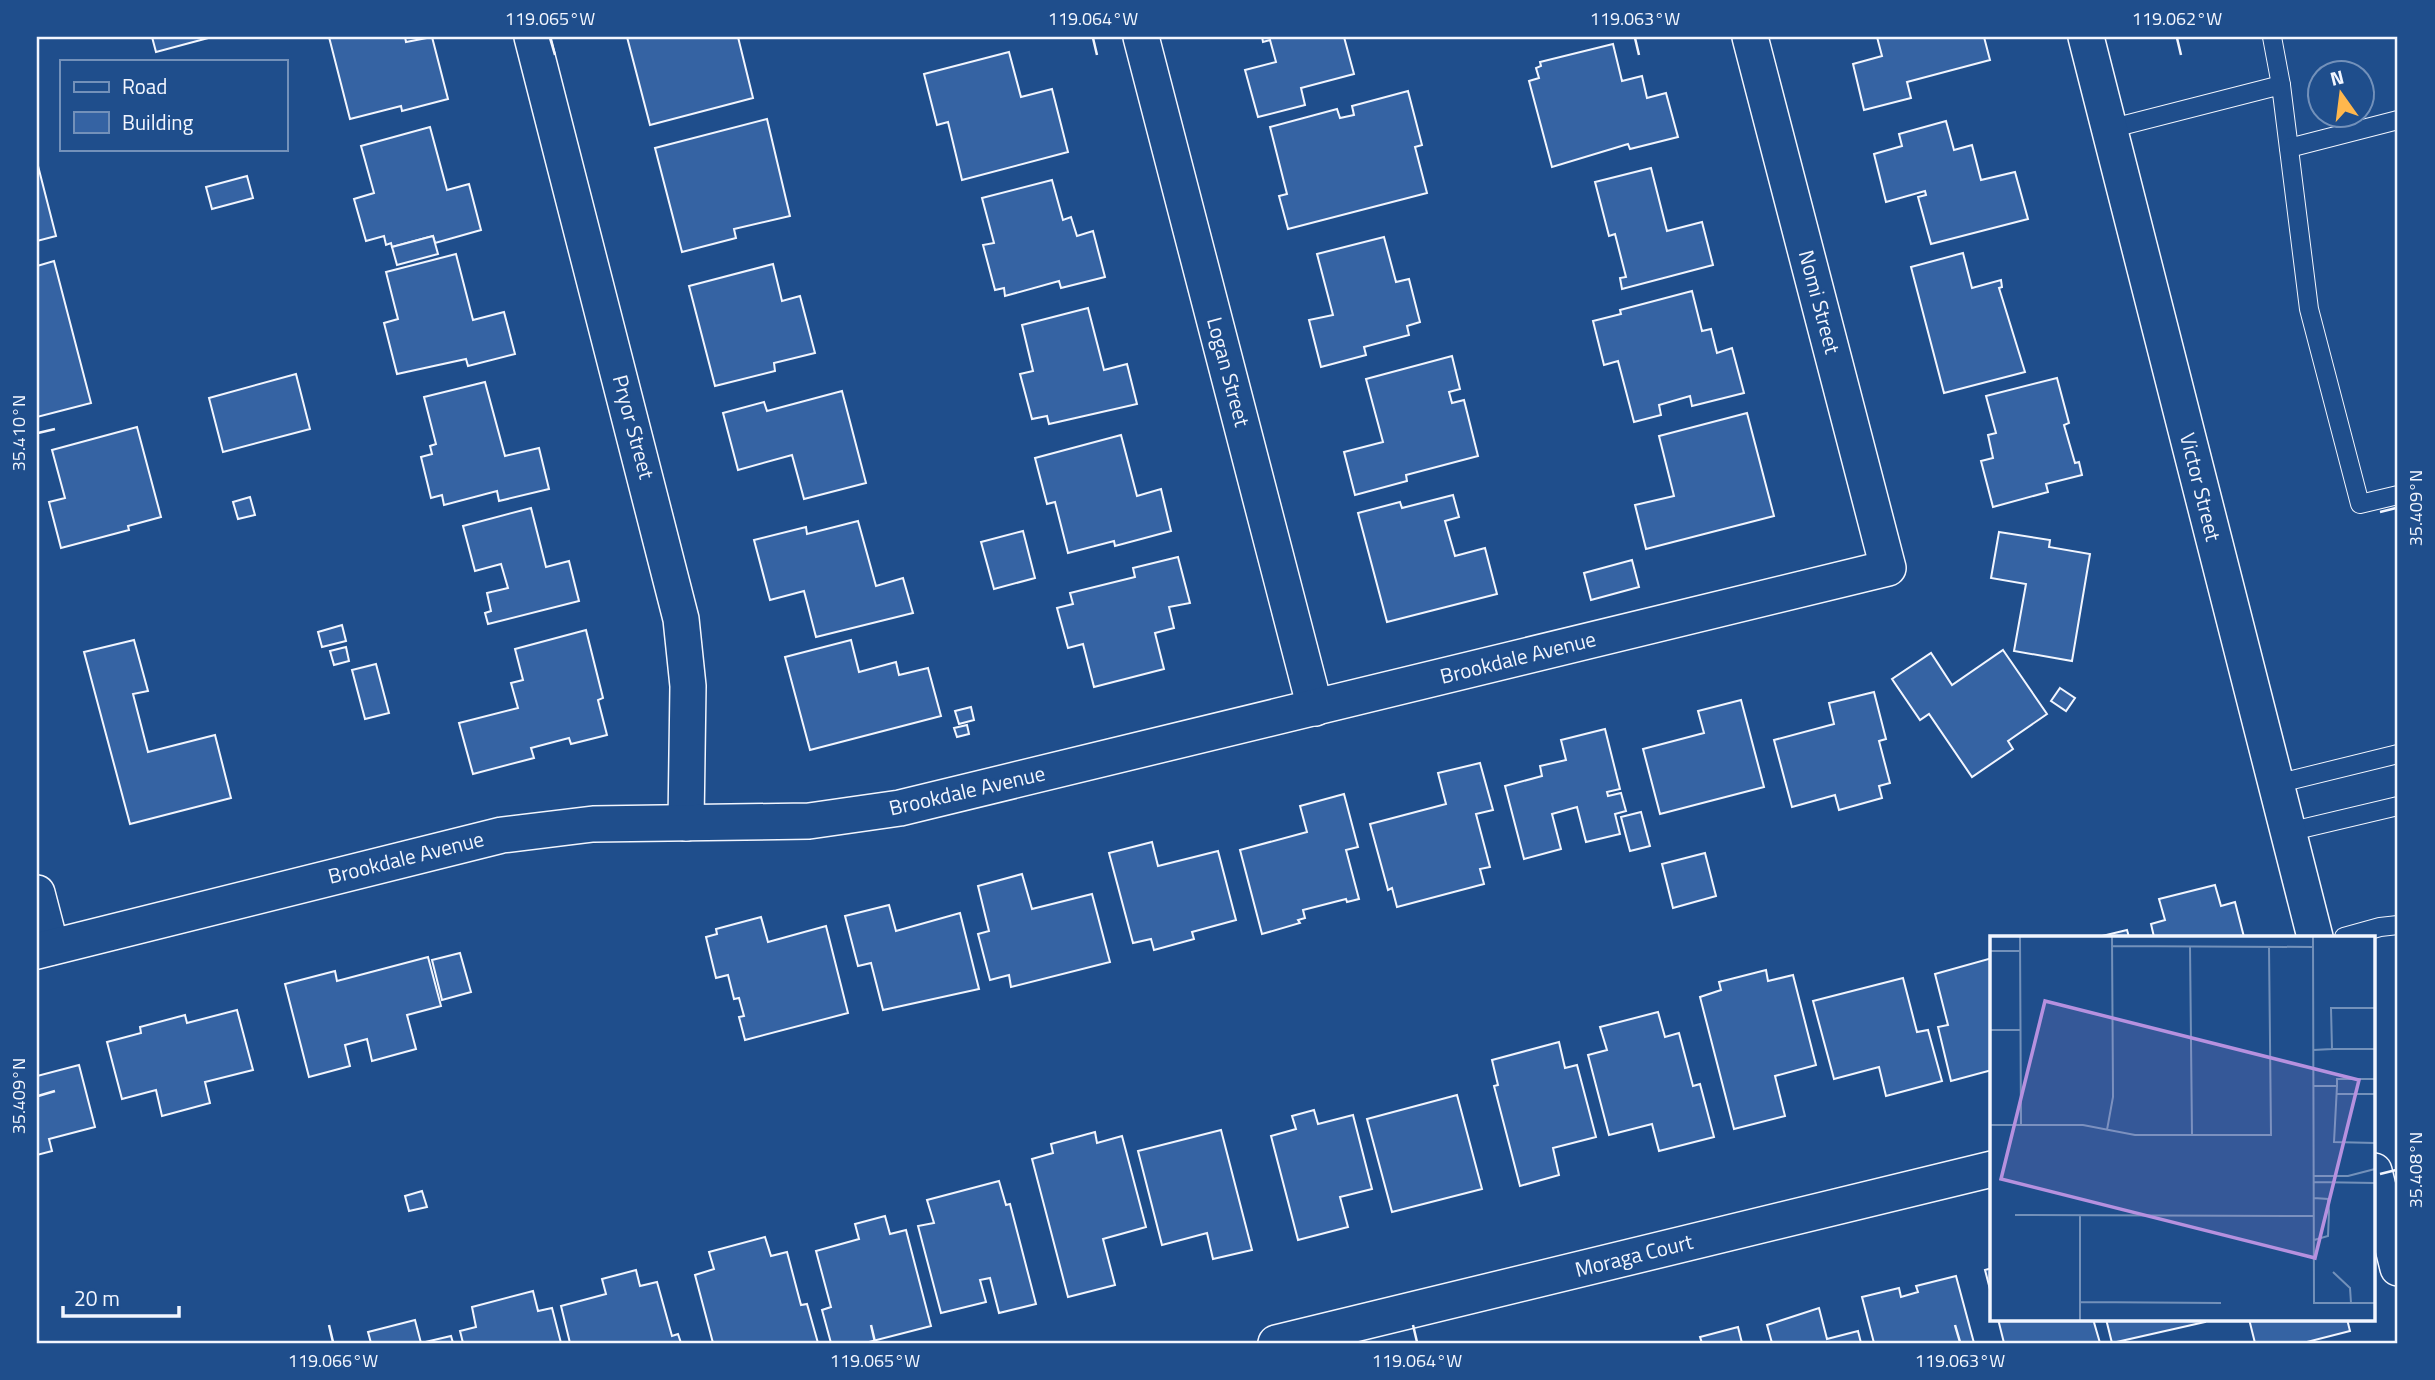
<svg xmlns="http://www.w3.org/2000/svg" width="2435" height="1380" font-family="'Titillium Web',sans-serif">
<style>
.building{fill:#3563a3;stroke:#f2f6ff;stroke-width:2}
.lines{fill:none;stroke-linecap:round;stroke-linejoin:round}
.lane-casing{stroke:#f2f6ff;stroke-width:20}
.street-casing{stroke:#f2f6ff;stroke-width:38}
.lane{stroke:#1f4e8c;stroke-width:18}
.street{stroke:#1f4e8c;stroke-width:35}
.ticks{fill:none;stroke:#f2f6ff;stroke-width:2.5}
.labels{text-anchor:middle;stroke-width:5;stroke-linejoin:round;paint-order:stroke}
.street-label{font-size:21px;fill:#f2f6ff;stroke:#1f4e8c}
.inset-road{fill:none;stroke:#7391ba;stroke-width:2}
.view{fill:#b691df;fill-opacity:0.15;stroke:#b691df;stroke-width:3.5}
.inset-edge{fill:none;stroke:#f2f6ff;stroke-width:3.5}
.neatline{fill:none;stroke:#f2f6ff;stroke-width:2.5}
.ticks-label{font-size:18px;text-anchor:middle;fill:#f2f6ff}
</style>
<rect width="100%" height="100%" fill="#1f4e8c"/>
<g class="building">
<path d="M152,37H212L156,52Z"/>
<path d="M329,37H405L406,42L432,37L448,99L402,111L401,106L350,119Z"/>
<path d="M627,37H738L753,98L650,125Z"/>
<path d="M1262,37H1344L1354,74L1301,88L1305,105L1258,117L1245,70L1276,62L1270,40L1263,42Z"/>
<path d="M1877,37H1984L1990,60L1907,82L1911,98L1864,110L1853,64L1882,56Z"/>
<path d="M1613,44L1622,81L1642,76L1647,98L1666,93L1678,137L1630,149L1628,144L1552,167L1529,81L1539,78L1536,68L1541,66L1540,62Z"/>
<path d="M1009,52L1021,97L1052,89L1068,152L962,180L948,122L937,125L924,74Z"/>
<path d="M1408,91L1422,145L1415,147L1427,193L1288,229L1279,196L1287,194L1270,127L1337,109L1340,118L1354,115L1352,106Z"/>
<path d="M767,119L790,216L734,229L736,238L682,252L655,148Z"/>
<path d="M1946,121L1954,150L1972,145L1981,180L2015,172L2028,219L1931,244L1918,197L1926,195L1925,191L1886,202L1874,154L1902,146L1899,134Z"/>
<path d="M430,127L447,190L469,184L481,230L435,243L433,236L392,247L391,243L386,245L384,236L366,241L354,199L374,193L361,146Z"/>
<path d="M37,162L56,236L37,241Z"/>
<path d="M1651,168L1667,231L1702,222L1713,265L1622,289L1620,278L1626,277L1615,234L1609,236L1595,182Z"/>
<path d="M247,176L253,198L212,209L206,187Z"/>
<path d="M1052,180L1063,220L1071,217L1077,236L1093,231L1105,277L1061,288L1059,281L1005,296L1004,288L995,290L983,245L994,243L982,198Z"/>
<path d="M433,236L438,254L397,265L392,247Z"/>
<path d="M1384,237L1396,282L1409,279L1420,322L1407,326L1409,335L1364,347L1366,355L1321,367L1309,320L1333,315L1317,254Z"/>
<path d="M1963,253L1972,288L2001,280L2002,287L1999,288L2025,372L1944,393L1911,267Z"/>
<path d="M456,254L473,320L504,312L515,354L468,366L466,359L397,374L384,323L398,319L386,272Z"/>
<path d="M54,261L91,403L37,417V266Z"/>
<path d="M773,264L782,301L800,296L815,353L774,363L775,371L715,386L689,286Z"/>
<path d="M1692,291L1702,331L1711,329L1717,353L1732,348L1744,393L1692,406L1690,396L1659,405L1661,415L1634,422L1618,361L1604,365L1593,321L1621,314L1620,310Z"/>
<path d="M1088,308L1104,370L1127,364L1137,404L1049,424L1047,416L1032,419L1020,374L1033,371L1022,325Z"/>
<path d="M1452,356L1460,389L1449,392L1452,403L1464,400L1478,456L1406,475L1407,481L1355,495L1344,452L1383,442L1366,379Z"/>
<path d="M296,374L310,429L223,452L209,398Z"/>
<path d="M2057,378L2069,423L2064,425L2075,463L2079,462L2082,475L2046,484L2048,492L1993,507L1981,461L1993,458L1988,435L1996,433L1986,396Z"/>
<path d="M485,382L505,456L539,448L549,489L499,501L497,491L444,505L442,495L431,498L421,457L432,454L430,446L436,444L424,397Z"/>
<path d="M842,391L866,483L804,499L792,455L738,470L723,413L764,402L767,411Z"/>
<path d="M1747,413L1774,516L1646,549L1635,505L1674,496L1659,436Z"/>
<path d="M137,427L161,517L128,526L129,530L61,548L49,502L65,498L52,450Z"/>
<path d="M1121,435L1137,496L1161,489L1171,531L1115,546L1114,541L1068,553L1055,502L1047,504L1035,458Z"/>
<path d="M1453,495L1459,517L1445,521L1455,556L1485,548L1497,594L1387,622L1358,513L1400,502L1402,508Z"/>
<path d="M250,497L255,515L238,519L233,502Z"/>
<path d="M531,508L546,567L569,561L579,601L488,624L485,613L491,611L487,593L508,588L501,564L475,571L463,526Z"/>
<path d="M858,521L876,586L903,578L913,613L816,637L804,591L770,600L754,540L806,527L807,534Z"/>
<path d="M1023,531L1035,578L994,589L981,542Z"/>
<path d="M1999,532L2050,540L2049,547L2090,554L2072,661L2014,651L2026,584L1991,578Z"/>
<path d="M1178,557L1190,603L1169,607L1174,628L1155,633L1164,669L1094,687L1083,644L1068,648L1057,608L1073,604L1070,593L1135,577L1133,568Z"/>
<path d="M1632,560L1639,587L1591,600L1584,573Z"/>
<path d="M342,625L346,641L322,647L318,632Z"/>
<path d="M586,630L603,698L598,700L607,735L571,744L569,738L531,748L534,758L473,774L459,723L518,708L511,683L523,680L515,649Z"/>
<path d="M134,640L148,691L133,694L148,752L215,735L231,798L130,824L84,652Z"/>
<path d="M851,640L859,672L896,662L899,675L928,668L941,716L810,750L785,657Z"/>
<path d="M346,647L349,661L334,665L330,651Z"/>
<path d="M2003,650L2047,714L2008,741L2013,749L1972,777L1929,714L1920,720L1892,679L1931,653L1952,685Z"/>
<path d="M376,664L389,713L365,719L352,670Z"/>
<path d="M2060,688L2075,698L2066,711L2051,701Z"/>
<path d="M1874,692L1886,739L1879,741L1890,783L1879,786L1882,798L1839,810L1835,795L1792,807L1774,740L1834,724L1829,703Z"/>
<path d="M1741,700L1764,787L1660,814L1643,749L1704,733L1698,711Z"/>
<path d="M971,707L974,720L959,724L955,711Z"/>
<path d="M967,725L969,734L957,737L954,728Z"/>
<path d="M1605,729L1620,789L1607,792L1608,796L1621,793L1626,811L1615,814L1620,834L1586,842L1577,807L1552,814L1561,849L1524,859L1505,786L1542,776L1540,766L1566,760L1561,740Z"/>
<path d="M1480,763L1493,810L1476,814L1490,867L1480,869L1484,884L1397,907L1392,888L1388,890L1370,824L1446,804L1438,773Z"/>
<path d="M1344,794L1358,847L1346,850L1359,899L1347,902L1346,899L1303,910L1305,918L1298,920L1300,923L1262,934L1240,850L1307,832L1300,806Z"/>
<path d="M1641,812L1650,846L1630,851L1621,817Z"/>
<path d="M1152,842L1158,866L1218,851L1236,920L1192,932L1194,939L1154,950L1151,939L1133,943L1109,853Z"/>
<path d="M1705,853L1716,896L1673,908L1662,864Z"/>
<path d="M1022,874L1032,909L1092,894L1110,962L1011,987L1009,975L990,980L978,934L989,931L978,886Z"/>
<path d="M2215,885L2221,906L2235,902L2244,937H2154L2151,924L2165,920L2159,899Z"/>
<path d="M889,905L896,931L960,913L979,989L883,1010L871,963L858,966L845,916Z"/>
<path d="M761,917L768,942L826,926L848,1013L745,1040L739,1017L744,1016L739,998L734,999L728,975L716,978L706,937L717,934L716,929Z"/>
<path d="M2127,930L2129,937H2098Z"/>
<path d="M460,953L471,992L442,1000L432,960Z"/>
<path d="M428,957L441,1006L407,1015L416,1049L372,1061L367,1039L345,1045L350,1066L309,1077L285,984L335,971L337,981Z"/>
<path d="M1992,958V1070L1951,1081L1938,1027L1948,1025L1935,974Z"/>
<path d="M1766,970L1768,981L1793,975L1816,1065L1775,1076L1785,1116L1734,1129L1700,997L1721,990L1719,982Z"/>
<path d="M1903,978L1917,1032L1928,1030L1942,1081L1886,1096L1879,1067L1834,1079L1813,1001Z"/>
<path d="M237,1010L253,1070L205,1082L210,1103L162,1116L156,1090L122,1099L107,1042L141,1033L140,1027L185,1015L187,1023Z"/>
<path d="M1658,1012L1665,1037L1679,1033L1693,1086L1700,1084L1714,1137L1659,1151L1652,1124L1609,1135L1588,1055L1607,1050L1600,1027Z"/>
<path d="M1559,1042L1565,1068L1577,1065L1596,1137L1553,1148L1559,1175L1520,1186L1494,1086L1498,1085L1492,1060Z"/>
<path d="M79,1065L95,1127L49,1139L52,1151L37,1155V1076Z"/>
<path d="M1457,1095L1482,1189L1392,1212L1367,1119Z"/>
<path d="M1314,1110L1318,1124L1353,1115L1372,1189L1340,1197L1348,1227L1298,1240L1271,1136L1296,1129L1292,1116Z"/>
<path d="M1221,1130L1252,1250L1213,1259L1207,1233L1162,1245L1138,1151Z"/>
<path d="M1095,1132L1097,1143L1122,1136L1146,1227L1103,1239L1115,1285L1068,1297L1032,1159L1053,1153L1051,1144Z"/>
<path d="M999,1181L1006,1205L1010,1204L1036,1304L999,1313L990,1278L980,1280L986,1302L941,1313L918,1226L934,1223L927,1200Z"/>
<path d="M422,1191L427,1207L409,1211L405,1196Z"/>
<path d="M885,1216L890,1234L906,1230L931,1326L865,1343H831L822,1310L831,1307L816,1251L859,1239L855,1224Z"/>
<path d="M765,1237L771,1256L787,1252L801,1305L807,1304L818,1343H713L695,1275L714,1269L709,1252Z"/>
<path d="M1992,1268V1297L1985,1270Z"/>
<path d="M636,1270L640,1286L657,1282L672,1336L678,1334L681,1343H570L561,1306L606,1294L602,1279Z"/>
<path d="M1956,1276L1974,1343H1874L1862,1297L1899,1288L1901,1297L1918,1292L1916,1286Z"/>
<path d="M533,1291L538,1311L552,1308L561,1343H463L460,1331L476,1327L472,1307Z"/>
<path d="M1819,1308L1827,1339L1858,1331L1861,1343H1772L1767,1325Z"/>
<path d="M1998,1319H2093L2100,1343H2004Z"/>
<path d="M2106,1319H2204L2205,1322L2112,1343Z"/>
<path d="M2249,1319H2347L2350,1331L2303,1343H2255Z"/>
<path d="M415,1320L421,1343L451,1336L453,1343H371L368,1332Z"/>
<path d="M1738,1327L1742,1343H1702L1700,1337Z"/>
</g>
<g class="lines">
<defs>
<g id="lane">
<path d="M2272,37L2281,85"/>
<path d="M2109,129L2281,85L2309,309L2360,504L2398,495"/>
<path d="M2289,148L2398,120"/>
<path d="M2276,784L2398,754"/>
<path d="M2288,832L2398,806"/>
<path d="M2344,937L2380,927L2398,925"/>
</g>
<g id="street">
<path d="M532,37L681,619L688,686L686,823"/>
<path d="M1141,37L1315,708"/>
<path d="M2086,37L2315,937"/>
<path d="M37,893L51,947"/>
<path d="M37,951L502,835L593,824L809,821L900,808L1888,568L1750,37"/>
<path d="M2374,1171L2398,1268"/>
<path d="M1276,1343L1992,1169"/>
</g>
</defs>
<use href="#lane" class="lane-casing"/>
<use href="#street" class="street-casing"/>
<use href="#lane" class="lane"/>
<use href="#street" class="street"/>
</g>
<path class="ticks" d="M550,38L555,55M1093,38L1097,55M1635,38L1639,55M2177,38L2181,55M38,433L55,429M2380,512L2396,508M38,1096L55,1091M2380,1174L2396,1170M329,1325L333,1342M871,1325L875,1342M1413,1325L1417,1342M1955,1325L1960,1342"/>
<g class="labels">
<g class="street-label">
<text transform="translate(1819 302) rotate(75)" y="7">Nomi Street</text>
<text transform="translate(1228 372) rotate(75)" y="7">Logan Street</text>
<text transform="translate(633 427) rotate(75)" y="7">Pryor Street</text>
<text transform="translate(2200 487) rotate(76)" y="7">Victor Street</text>
<text transform="translate(1518 658) rotate(-14)" y="7">Brookdale Avenue</text>
<text transform="translate(967 791) rotate(-13)" y="7">Brookdale Avenue</text>
<text transform="translate(406 858) rotate(-14)" y="7">Brookdale Avenue</text>
<text transform="translate(1634 1256) rotate(-14)" y="7">Moraga Court</text>
</g>
</g>
<g transform="translate(1990 936)">
<rect width="385" height="385" fill="#1f4e8c"/>
<path class="inset-road" d="M30,1L31,189M323,1L324,367H385M122,10L323,11M200,10L202,199M0,15H30M0,94H31M342,113H385M323,114L342,113L341,72H385M323,150H347L344,206L385,207M347,150V143H385M346,158H385M0,189H93L145,199H281L279,10M117,194L123,161L122,1M324,240H358L385,233M324,246L385,247M324,262L338,263L339,276L338,300L324,304M25,279L324,280M343,336L360,352L361,367M90,366L231,367M90,384V279"/>
<path class="view" d="M55,65L369,144L325,322L11,243Z"/>
<rect width="385" height="385" class="inset-edge"/>
</g>
<rect width="2435" height="1380" fill="none" stroke="#1f4e8c" stroke-width="77"/>
<rect x="60" y="60" width="228" height="91" fill="#1f4e8c" stroke="#7391ba" stroke-width="2"/>
<rect x="74" y="82" width="35" height="10" fill="#1f4e8c" stroke="#7391ba" stroke-width="2"/>
<text x="122" y="94" font-size="21" fill="#f2f6ff">Road</text>
<rect x="74" y="112" width="35" height="21" fill="#3563a3" stroke="#7391ba" stroke-width="2"/>
<text x="122" y="130" font-size="21" fill="#f2f6ff">Building</text>
<g transform="translate(2341 94) rotate(346)"><circle r="33" fill="#1f4e8c" stroke="#7391ba" stroke-width="2"/>
<path d="M0-5L12 26L0 18L-12 26Z" fill="#ffb74d"/>
<text y="-10" font-size="19" font-weight="bold" text-anchor="middle" fill="#f2f6ff">N</text>
</g>
<path d="M63 1306v10h116v-10" fill="none" stroke="#f2f6ff" stroke-width="3.5"/>
<text x="74" y="1306" font-size="21" fill="#f2f6ff" stroke="#1f4e8c" stroke-width="5" paint-order="stroke">20 m</text>
<rect x="38" y="38" width="2358" height="1304" class="neatline"/>
<g class="ticks-label">
<text x="550" y="25">119.065°W</text>
<text x="1093" y="25">119.064°W</text>
<text x="1635" y="25">119.063°W</text>
<text x="2177" y="25">119.062°W</text>
<text transform="translate(19 433) rotate(-90)" y="6">35.410°N</text>
<text transform="translate(2416 508) rotate(-90)" y="6">35.409°N</text>
<text transform="translate(19 1096) rotate(-90)" y="6">35.409°N</text>
<text transform="translate(2416 1170) rotate(-90)" y="6">35.408°N</text>
<text x="333" y="1367">119.066°W</text>
<text x="875" y="1367">119.065°W</text>
<text x="1417" y="1367">119.064°W</text>
<text x="1960" y="1367">119.063°W</text>
</g>
</svg>
